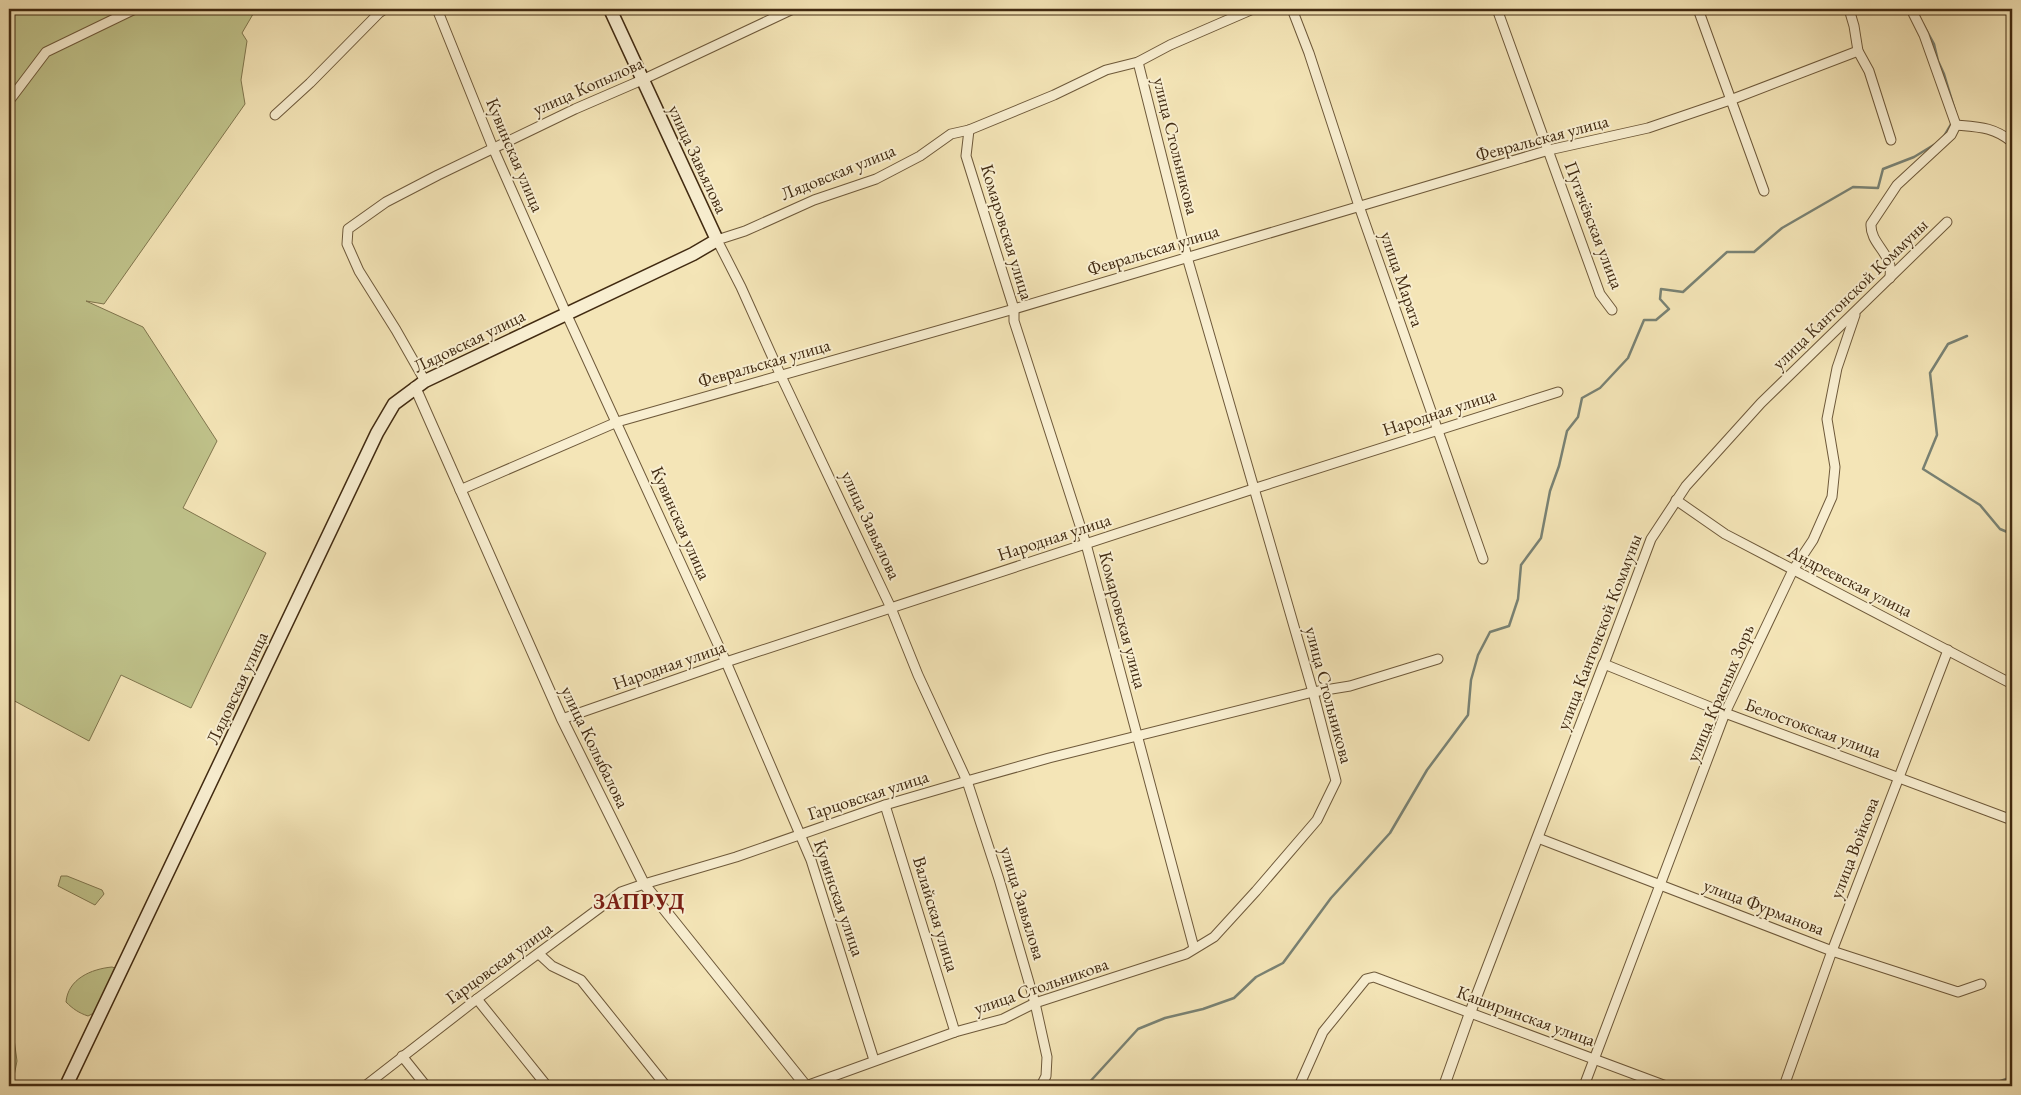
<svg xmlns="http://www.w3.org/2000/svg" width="2021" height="1095" font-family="'EB Garamond',serif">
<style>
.green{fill:#c0c38b;stroke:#80764e}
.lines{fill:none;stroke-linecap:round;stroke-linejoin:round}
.stream{stroke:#798274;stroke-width:2.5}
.minor-casing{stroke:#6e593a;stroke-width:11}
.tertiary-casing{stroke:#6e593a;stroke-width:12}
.secondary-casing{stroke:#412a11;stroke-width:15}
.minor{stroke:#f8eed0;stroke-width:9}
.tertiary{stroke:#f8eed0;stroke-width:10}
.secondary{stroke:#f8eed0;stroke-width:12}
.labels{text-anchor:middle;stroke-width:4;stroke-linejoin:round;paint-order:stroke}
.street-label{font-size:18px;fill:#412a11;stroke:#f8eed0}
.district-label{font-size:22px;font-weight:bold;letter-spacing:1px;fill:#7a1f14;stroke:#f8eed0}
</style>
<rect width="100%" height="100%" fill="#f4e5b7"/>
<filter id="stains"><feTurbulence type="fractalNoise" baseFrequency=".004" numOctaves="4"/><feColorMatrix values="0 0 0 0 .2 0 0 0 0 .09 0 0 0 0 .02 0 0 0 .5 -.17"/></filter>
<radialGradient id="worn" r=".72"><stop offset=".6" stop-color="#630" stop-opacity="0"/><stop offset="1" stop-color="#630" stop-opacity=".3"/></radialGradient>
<g class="green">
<path d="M9,9H256L242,33L247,41L241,80L245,104L104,304L86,301L143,327L217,441L183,508L266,553L191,708L121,675L89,741L9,698Z"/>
<path d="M61,876H67L102,890L104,894L95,905L58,886Z"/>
<path d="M112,967L115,968L96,1012L88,1016C79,1013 73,1009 66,1002C68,979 91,969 112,967Z"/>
<path d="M9,1002L17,1061L12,1086H9Z"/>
</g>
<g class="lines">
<g class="stream">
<path d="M1923,24L1934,44L1938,61L1944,74L1956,114"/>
<path d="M1943,138L1953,121"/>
<path d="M1967,336L1948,344L1930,373L1937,435L1923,469L1980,505L2000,529L2012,534"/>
<path d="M1086,1086L1138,1029L1165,1018L1203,1009L1234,998L1256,977L1283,963L1331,898L1390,833L1427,770L1468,715L1471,680L1478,655L1490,632L1509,626L1518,599L1521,565L1541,538L1550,491L1559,466L1567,431L1578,417L1582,398L1600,388L1628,358L1644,320H1656L1669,309L1660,299L1661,289L1683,292L1727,252H1754L1782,228L1853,187L1878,188L1883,169L1914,157L1937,143"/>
<path d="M1992,1086V1084L2012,1077"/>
</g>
<defs>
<g id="minor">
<path d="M437,9L493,148L566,313L726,662L811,860L874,1060"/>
<path d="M1292,9L1309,53L1359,206L1483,559"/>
<path d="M1497,9L1600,294L1612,310"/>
<path d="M1698,9L1764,191"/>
<path d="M1849,9L1854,26L1858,51L1869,71L1891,140"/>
<path d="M1911,9L1924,35L1956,125"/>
<path d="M9,101L46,52L135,9"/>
<path d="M275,115L310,83L379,13L385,9"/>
<path d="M1956,125C1979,127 1994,127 2012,142"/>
<path d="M969,130L966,156L1014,309V321L1086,544L1194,948"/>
<path d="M1947,222L1761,403L1686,486L1651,539L1604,664L1725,713L2012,820"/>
<path d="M1890,278C1890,274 1891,269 1890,266C1887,251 1870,241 1871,224L1897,185L1951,135L1956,125"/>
<path d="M425,381L396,330L359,271L347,244L348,229L386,202L438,175L575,109L642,80L793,9"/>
<path d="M460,490L617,422L1014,309L1549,150L1648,128L1733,99L1858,51"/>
<path d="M1676,500L1725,534L2012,684"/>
<path d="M562,719L726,662L1253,489L1558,392"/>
<path d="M885,805L955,1032"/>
<path d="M1538,838L1832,951L1958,992L1981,984"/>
<path d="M539,954L552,966L581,980L666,1086"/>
<path d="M477,999L547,1086"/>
<path d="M402,1056L426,1086"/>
<path d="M365,1086L477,999L621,892L644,884L736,857L885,805L967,781L1049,758L1313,692L1350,686L1438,659"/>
<path d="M806,1086L955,1032L1003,1019L1035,1003L1186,954L1214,937L1256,891L1317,820L1336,781L1313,692L1187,257L1138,62"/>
<path d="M1041,1086L1046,1076L1047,1057L1035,1003L999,879L967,781L918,675L891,608L781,376L741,287L717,240L745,231L814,200L876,179L920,156L951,134L969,130L1054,95L1106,70L1138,62L1170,45L1253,9"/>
<path d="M1299,1086L1323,1032L1366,979L1374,977L1666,1086"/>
<path d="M1584,1086L1725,713L1793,570L1813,540L1832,497L1835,467L1827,419L1837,368L1855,315"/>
<path d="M1784,1086L1832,951L1948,650"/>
</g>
<g id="tertiary">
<path d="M415,387L562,719L644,884L806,1086"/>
<path d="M1444,1086L1470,1013L1604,664"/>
</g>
<path id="secondary" d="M66,1086L377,433L394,404L425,381L693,254L717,240L610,9"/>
</defs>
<use href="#minor" class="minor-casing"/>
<use href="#tertiary" class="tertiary-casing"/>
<use href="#secondary" class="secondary-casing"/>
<use href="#minor" class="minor"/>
<use href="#tertiary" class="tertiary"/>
<use href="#secondary" class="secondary"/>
</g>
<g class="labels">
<g class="street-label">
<text transform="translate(588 86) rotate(-24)" y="6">улица Копылова</text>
<text transform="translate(1542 138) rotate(-15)" y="6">Февральская улица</text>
<text transform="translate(1176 146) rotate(76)" y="6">улица Стольникова</text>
<text transform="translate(515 155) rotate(67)" y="6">Кувинская улица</text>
<text transform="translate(698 159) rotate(65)" y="6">улица Завьялова</text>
<text transform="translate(838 172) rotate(-22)" y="6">Лядовская улица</text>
<text transform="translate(1594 225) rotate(69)" y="6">Пугачёвская улица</text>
<text transform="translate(1007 232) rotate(73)" y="6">Комаровская улица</text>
<text transform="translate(1153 250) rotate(-17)" y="6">Февральская улица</text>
<text transform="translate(1402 279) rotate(71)" y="6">улица Марата</text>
<text transform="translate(1850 294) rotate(-44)" y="6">улица Кантонской Коммуны</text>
<text transform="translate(469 341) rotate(-26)" y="6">Лядовская улица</text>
<text transform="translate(764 363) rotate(-16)" y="6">Февральская улица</text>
<text transform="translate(1439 412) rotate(-18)" y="6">Народная улица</text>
<text transform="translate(681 523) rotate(66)" y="6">Кувинская улица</text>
<text transform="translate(871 525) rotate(65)" y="6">улица Завьялова</text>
<text transform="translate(1054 537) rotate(-18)" y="6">Народная улица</text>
<text transform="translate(1850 581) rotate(27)" y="6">Андреевская улица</text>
<text transform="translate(1123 620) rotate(75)" y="6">Комаровская улица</text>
<text transform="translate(1599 632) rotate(-69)" y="6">улица Кантонской Коммуны</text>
<text transform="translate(669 665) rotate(-19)" y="6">Народная улица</text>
<text transform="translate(237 688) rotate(-65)" y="6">Лядовская улица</text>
<text transform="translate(1720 693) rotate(-67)" y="6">улица Красных Зорь</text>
<text transform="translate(1329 695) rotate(75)" y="6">улица Стольникова</text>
<text transform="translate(1813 728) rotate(20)" y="6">Белостокская улица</text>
<text transform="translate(595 747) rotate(64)" y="6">улица Колыбалова</text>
<text transform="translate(868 795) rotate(-18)" y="6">Гарцовская улица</text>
<text transform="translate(1854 848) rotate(-69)" y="6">улица Войкова</text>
<text transform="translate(839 898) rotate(71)" y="6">Кувинская улица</text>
<text transform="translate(1023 903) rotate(73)" y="6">улица Завьялова</text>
<text transform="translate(1764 907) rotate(21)" y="6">улица Фурманова</text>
<text transform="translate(936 914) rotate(73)" y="6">Валайская улица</text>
<text transform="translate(499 963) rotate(-36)" y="6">Гарцовская улица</text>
<text transform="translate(1041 986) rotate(-19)" y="6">улица Стольникова</text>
<text transform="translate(1526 1016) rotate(20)" y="6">Каширинская улица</text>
</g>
<g class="district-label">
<text x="639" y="909">ЗАПРУД</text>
</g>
</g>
<rect width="2021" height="1095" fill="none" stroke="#f4e5b7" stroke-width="30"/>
<rect x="10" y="10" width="2001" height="1075" fill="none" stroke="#412a11" stroke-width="2.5"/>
<rect x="15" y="15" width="1991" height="1065" fill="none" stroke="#412a11"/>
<rect width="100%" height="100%" filter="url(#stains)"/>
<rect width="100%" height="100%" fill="url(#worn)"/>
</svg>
